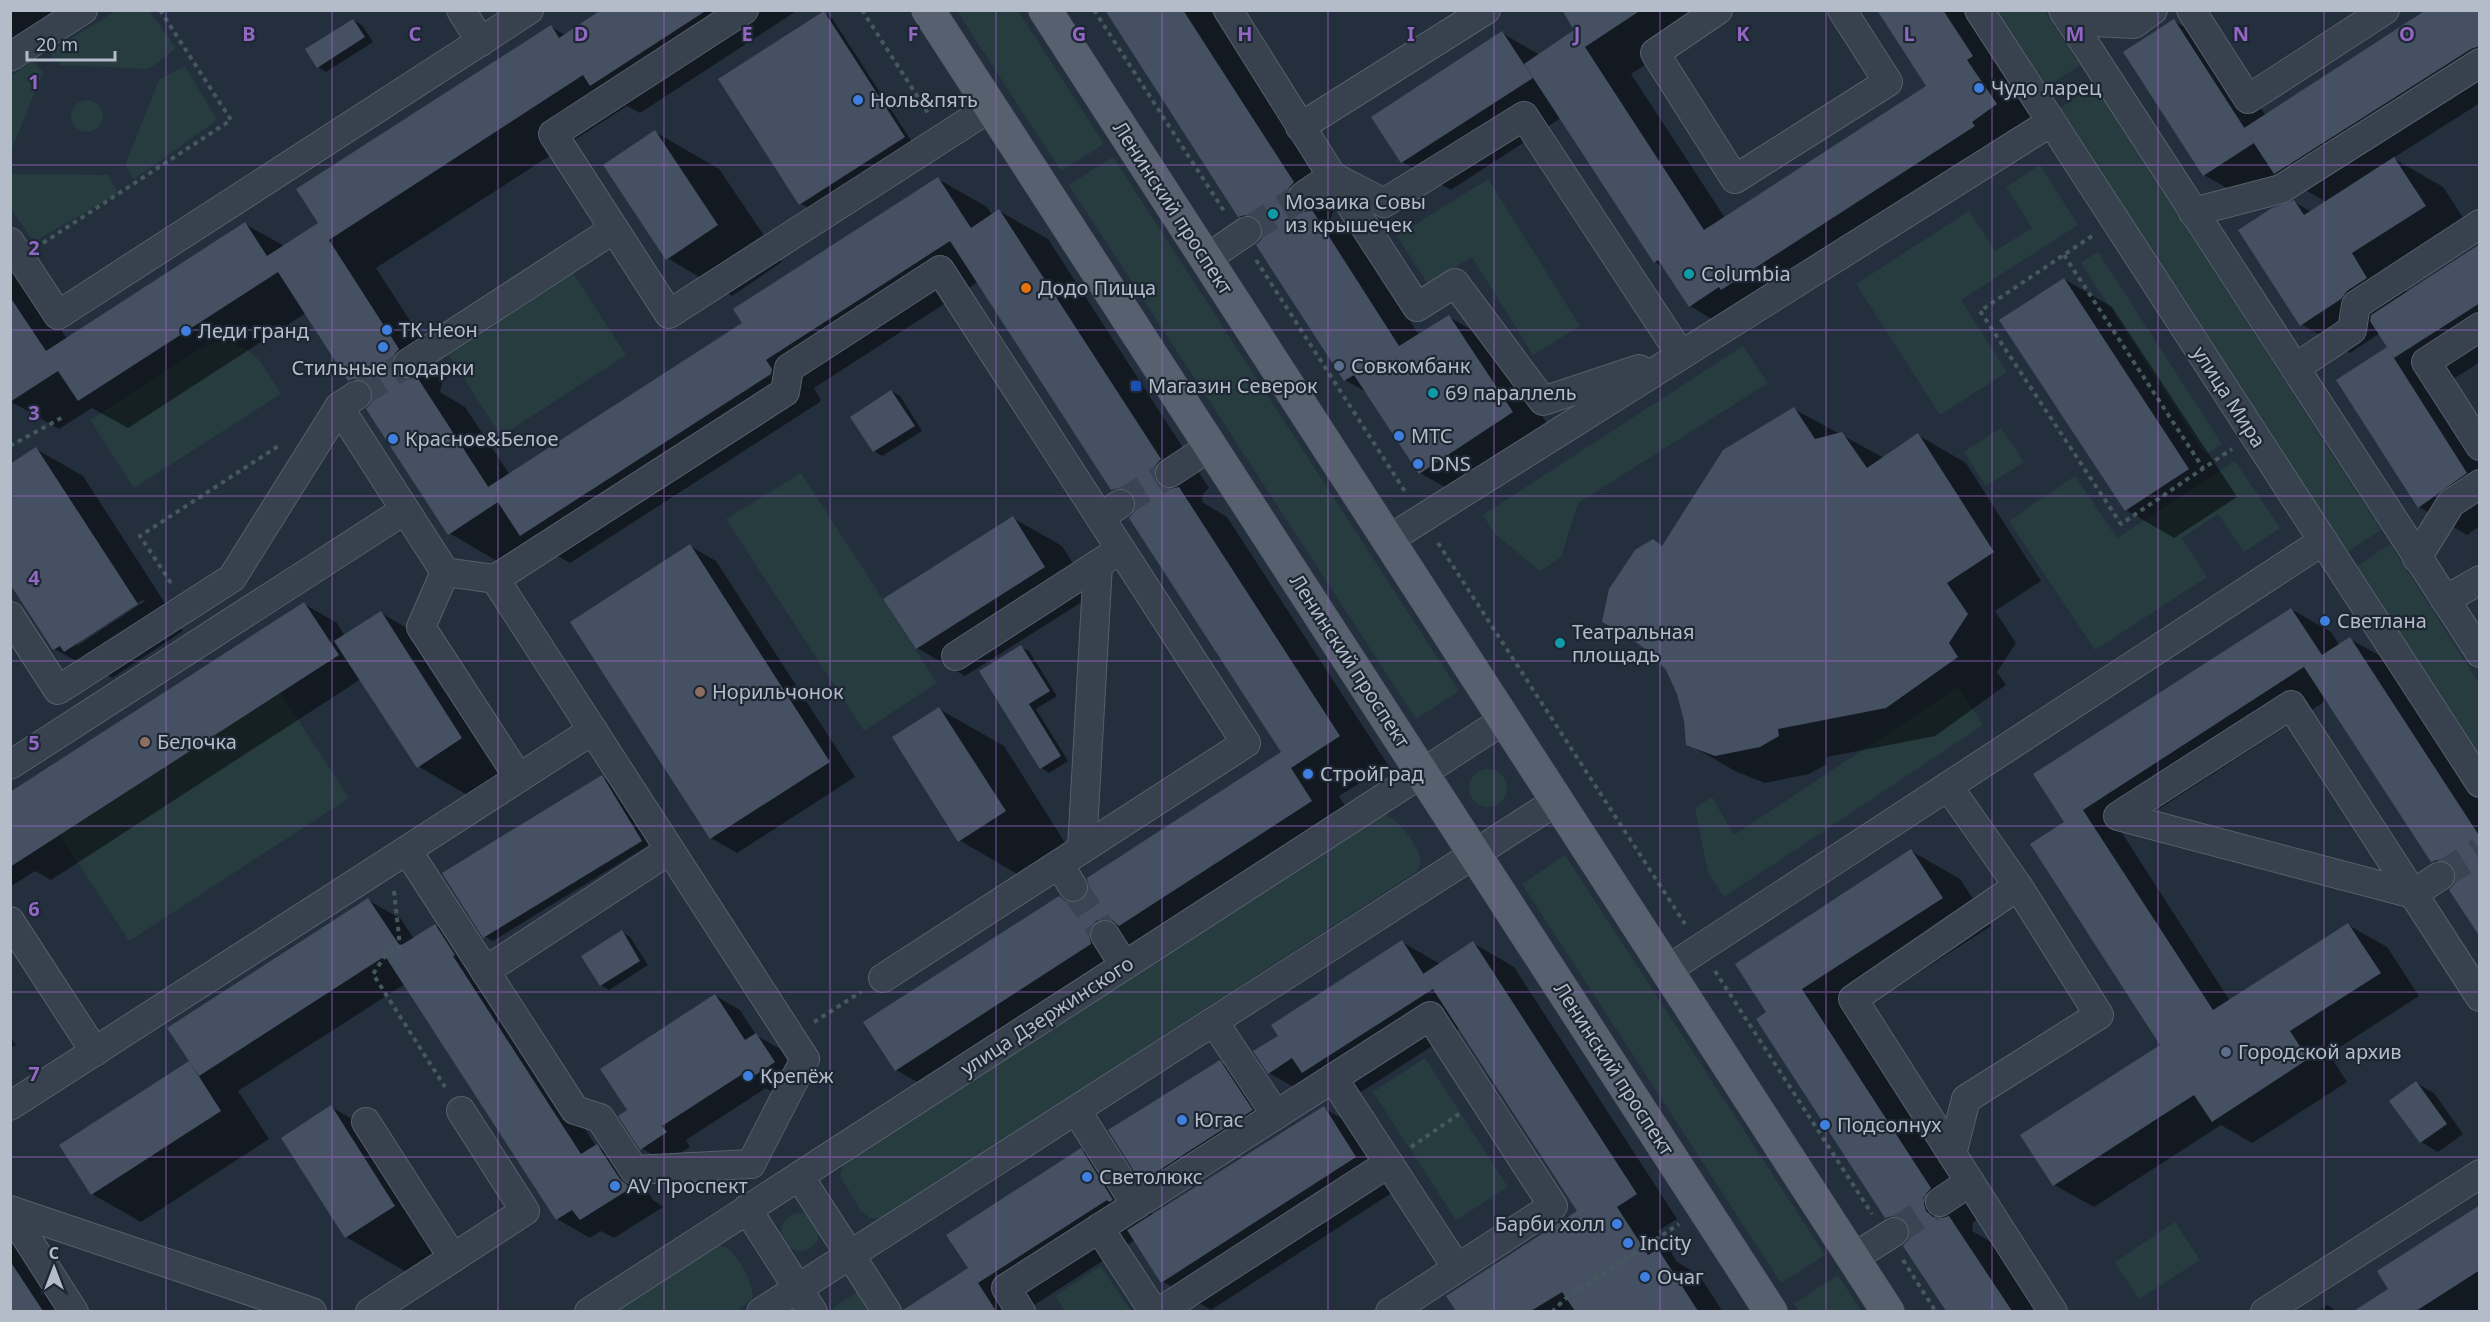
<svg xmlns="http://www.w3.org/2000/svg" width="2490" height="1322" font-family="'Noto Sans',sans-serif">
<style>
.green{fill:#263c3f}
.shadow{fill:#0007;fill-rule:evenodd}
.building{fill:#455162}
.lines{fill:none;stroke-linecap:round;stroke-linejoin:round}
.minor-tunnel{stroke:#3a4453;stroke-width:28;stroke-dasharray:28 14;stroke-linecap:butt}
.minor-casing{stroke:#565f6c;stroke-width:30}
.major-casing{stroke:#414a57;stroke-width:34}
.path{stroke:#44595c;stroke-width:4;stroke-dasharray:4.5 4.5;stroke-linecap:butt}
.minor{stroke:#38414e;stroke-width:28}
.major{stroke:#56606e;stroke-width:33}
.grid{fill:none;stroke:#9266c3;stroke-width:1.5;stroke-opacity:0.55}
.shop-dot{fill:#3f7fe0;stroke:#1d2633;stroke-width:2}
.culture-dot{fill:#0f9aa8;stroke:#1d2633;stroke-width:2}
.food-dot{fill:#e8710a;stroke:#1d2633;stroke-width:2}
.service-dot{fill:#5c6f8a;stroke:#1d2633;stroke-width:2}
.transit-dot{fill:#1a4fb4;stroke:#1d2633;stroke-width:2}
.education-dot{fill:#8d6e63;stroke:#1d2633;stroke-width:2}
.labels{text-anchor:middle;stroke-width:4.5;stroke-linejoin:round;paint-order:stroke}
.poi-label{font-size:20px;fill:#b4bcc9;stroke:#1d2633;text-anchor:start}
.street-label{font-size:20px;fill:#b4bcc9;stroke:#1d2633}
.grid-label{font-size:20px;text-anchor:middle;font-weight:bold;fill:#9266c3;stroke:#1d2633;stroke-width:4.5;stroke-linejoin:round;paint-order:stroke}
</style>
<rect width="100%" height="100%" fill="#242f3e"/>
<g class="green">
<path d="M116,11H149L176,48L149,69L60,65L49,52Z"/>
<path d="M957,11H1018L1104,144L1061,171Z"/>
<path d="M1996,11H2045L2080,65L2046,88Z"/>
<path d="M32,61L43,72L11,151V76Z"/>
<path d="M185,66L217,120L134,179L125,165L159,80Z"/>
<path d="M2094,85L2381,530L2346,553L2059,109Z"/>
<circle cx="87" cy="116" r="16"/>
<path d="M1113,157L1459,691L1416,719L1069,185Z"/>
<path d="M2040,165L2078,225L1961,300L2007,372L1940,415L1856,284L1969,211L1995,251L2032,228L2006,187Z"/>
<path d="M13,174L108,175L118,193L34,242L11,209V175Z"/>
<path d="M1488,179L1580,326L1533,355L1472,257L1428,284L1397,236Z"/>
<path d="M2098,252L2222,444L2205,455L2081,263Z"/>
<path d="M573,273L626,355L501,436L448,354Z"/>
<path d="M218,342C255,343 263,366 281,394L134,488L90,420L204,346Z"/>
<path d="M1743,346L1768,383L1578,503L1561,557L1540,571L1494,533L1483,515Z"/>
<path d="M2001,428L2024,462L1986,486L1964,452Z"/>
<path d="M2235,461L2280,528L2244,552L2218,514L2182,538L2207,577L2095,650L2009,521L2075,476L2117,538Z"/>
<path d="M801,473L937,683L864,731L726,519Z"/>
<path d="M2390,544L2479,683V760L2355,568Z"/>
<path d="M1958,687L1983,725L1724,897L1708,873L1695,808L1712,797L1734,835Z"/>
<path d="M280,692L349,798L129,941L60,835Z"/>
<circle cx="1488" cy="788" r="19"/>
<path d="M1385,815C1397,817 1418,845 1420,858C1421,863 1419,868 1416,872L882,1218H870L861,1211L840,1176L844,1162L1379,816Z"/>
<path d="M1565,855L1825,1255L1781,1283L1522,884Z"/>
<path d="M1425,1058L1508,1187L1456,1220L1373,1092Z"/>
<circle cx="800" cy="1232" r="19"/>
<path d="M2175,1222L2200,1260L2139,1299L2115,1262Z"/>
<path d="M713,1246C718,1246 723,1246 727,1248C739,1256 755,1286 752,1299L737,1311L612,1312Z"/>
<path d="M1101,1266L1131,1311H1065L1055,1296Z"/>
<path d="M1838,1275L1861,1311H1799L1794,1304Z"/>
<path d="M857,1292L869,1311H828Z"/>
</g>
<g class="shadow">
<path d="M10,10H100L10,68Z"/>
<path d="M604,10H798L640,113L627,106L376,268L447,378L442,383L440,392L465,407L510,475L744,323L938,179L987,207L992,215L999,211L1048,239L1209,488L1203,494L1202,502L1227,517L1388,765L1339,796L1360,830L945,1098L896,1070L1059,897L1071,905L1083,902L1283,753L1136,513L1138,504L1112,489L978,282L814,388L820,398V402L570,563L530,540L497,561L449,533L373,402L375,395L349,380L306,313L128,428L92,408L59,429L10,401V263L22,270L67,339L245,224L284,246L320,224L551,27L565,35Z"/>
<path d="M1107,10H1210L1337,208L1332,214L1330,222L1356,237L1419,335L1449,317L1493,342L1556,437L1464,498L1420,473L1368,393L1345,380L1258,245L1263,238L1265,231L1239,216Z"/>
<path d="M1563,10H1729L1631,74L1725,218L1928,87L1879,10H1971L2043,132L2021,154L1770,316L1766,314L1737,334L1690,306L1665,268L1655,262L1561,118L1451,190L1402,162L1502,33L1540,55L1577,31Z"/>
<path d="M2480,10V103L2393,158L2443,187L2474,234L2399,281L2407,293L2480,246V362L2444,385L2480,446V526L2467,535L2419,507L2391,352L2380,333L2350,353L2301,324L2294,202L2312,212L2326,202L2288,180L2253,203L2204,175L2125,52L2174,21L2223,49L2266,116Z"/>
<path d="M824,13L832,18L912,142L809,208L801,204Z"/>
<path d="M353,20L362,25L373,42L326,72L318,67Z"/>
<path d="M655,132L719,169L782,262L732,296L667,258Z"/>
<path d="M2064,279L2112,307L2237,497L2174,538L2126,510Z"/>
<path d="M891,391L900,396L922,431L882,456L874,451Z"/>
<path d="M1794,409L1884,458L1918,435L1966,463L2041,581L1995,611L2016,643L1997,672L2006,685L1935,736L1827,757V764L1809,774L1765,783L1737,772L1688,744L1653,541L1664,547Z"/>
<path d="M36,449L83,476L183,631L112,678L104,673L101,675L55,649ZM144,599L145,601L77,646V642Z"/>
<path d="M1013,518L1062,546L1093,595L965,676L917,648Z"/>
<path d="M690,546L716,561L855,777L737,853L711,838Z"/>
<path d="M304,604L337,623L345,636L381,613L429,641L510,767L467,795L418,766L361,679L51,880L35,871L10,887V794Z"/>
<path d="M2291,609L2331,632L2340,646L2350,639L2389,661L2480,801V934L2456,883L2458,876L2432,861L2327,700L2122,833L2230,1001L2348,925L2387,947L2419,996L2329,1054L2347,1082L2252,1143L2221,1125L2094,1207L2054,1185L2162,1045L2066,822Z"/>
<path d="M1021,647L1029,651L1057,696L1036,709L1068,761L1049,773L1041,768L981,671Z"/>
<path d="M939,709L1004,746L1069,849L1024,878L959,840Z"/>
<path d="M602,777L610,782L649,845L493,941L484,936Z"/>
<path d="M1911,851L1960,879L1991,926L1850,1017L1979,1217L1973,1223L1972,1231L1998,1246L2041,1312H1947L1905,1246L1910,1241L1912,1232L1886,1217L1768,1013Z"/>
<path d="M368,900L401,919L414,939L435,925L468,944L485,975L596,1146L630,1165L653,1200L663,1207L614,1238L601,1231L590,1238L557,1219L405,984L238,1091L269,1139L141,1222L92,1194L189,1063L194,1065Z"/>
<path d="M622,932L630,937L648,965L609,990L601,985Z"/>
<path d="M1402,942L1440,964L1473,943L1514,967L1677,1219L1658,1231L1677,1262L1699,1275L1723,1312H1458L1448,1296L1579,1212L1460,1028L1350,1099L1333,1089L1316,1100L1269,1073L1280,1037Z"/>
<path d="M716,996L740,1010L756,1035L780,1049L798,1077L774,1093L766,1088L686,1140L690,1147L666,1162L641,1148L629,1111Z"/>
<path d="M10,1037L16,1045L10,1048Z"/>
<path d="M1220,1062L1237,1072L1269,1120L1159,1191L1142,1181Z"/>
<path d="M2416,1083L2434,1093L2463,1134L2438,1152L2421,1142Z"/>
<path d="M331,1107L396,1144L459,1243L410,1274L346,1237Z"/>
<path d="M1324,1108L1372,1136L1404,1185L1211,1310L1162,1281L1135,1240L1025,1311L929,1312L921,1300L970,1268L1081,1150L1129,1178L1153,1215Z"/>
<path d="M2480,1207V1312H2357L2391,1290Z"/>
<path d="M10,1231L63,1312H10Z"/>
<path d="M2327,1305L2337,1312H2317Z"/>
</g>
<g class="building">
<path d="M601,10H707L590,86L583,75L329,240L399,349L394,355L392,363L395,372L401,378L408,379L417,377L498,502L448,535L366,409L372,402L373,393L371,386L364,380L355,379L348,381L278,272L78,401L58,371L10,402V297L46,351L245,222L267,256L318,223L296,189L551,25L559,38Z"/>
<path d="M1105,10H1183L1294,182L1288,189L1287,198L1289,205L1296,211L1304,212L1312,210L1399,346L1449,315L1513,412L1419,474L1354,375L1344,381L1256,245L1262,239L1263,230L1260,221L1254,216L1246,215L1238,217Z"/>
<path d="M1562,10H1641L1585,47L1704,230L1926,86L1877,10H1943L1973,56L1967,60L1997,104L1972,122L1975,126L1721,290L1719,287L1689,307L1658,260L1654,263L1524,64L1574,30Z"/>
<path d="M2426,10H2480V46L2471,49L2274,174L2244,128Z"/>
<path d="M824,11L905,137L799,205L718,79Z"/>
<path d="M353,19L365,37L317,68L305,49Z"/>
<path d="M2174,19L2254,143L2203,176L2123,52Z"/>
<path d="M1502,31L1533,78L1401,163L1371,117Z"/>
<path d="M655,130L718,225L666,260L603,165Z"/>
<path d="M2394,157L2426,206L2352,253L2367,278L2347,291L2341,299L2300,326L2238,230L2272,208L2294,200L2304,215Z"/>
<path d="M938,177L971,228L999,209L1161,459L1155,466L1154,475L1156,482L1163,488L1170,489L1179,487L1340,736L1291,768L1312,801L1119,926L1112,920L1105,919L1096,921L1091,927L1089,935L1091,944L895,1071L863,1022L1059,896L1065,901L1073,903L1082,901L1088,894L1089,887L1087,878L1281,752L1129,518L1134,512L1136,504L1133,495L1128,490L1120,488L1111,490L950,241L766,360L772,369L771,374L520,536L488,487L742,323L733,309Z"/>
<path d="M2480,244V303L2394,358L2370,321L2371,315Z"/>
<path d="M2064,278L2189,469L2125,511L1999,320Z"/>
<path d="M2387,347L2467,473L2418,508L2336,380Z"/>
<path d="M891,390L915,426L873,452L850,417Z"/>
<path d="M1794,407L1815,439L1842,432L1867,468L1918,433L1994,552L1947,583L1968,614L1949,643L1958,657L1886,708L1778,729L1779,736L1760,747L1715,756L1686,745L1684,721L1677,694L1666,670L1648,651L1626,635L1602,622L1609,589L1635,550L1653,539L1662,546L1723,450Z"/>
<path d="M36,447L138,604L64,652L60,646L53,650L10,584V464Z"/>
<path d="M1013,516L1045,567L916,649L883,599Z"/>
<path d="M690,544L830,762L710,839L570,622Z"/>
<path d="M304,602L339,655L10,867V792Z"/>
<path d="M2291,608L2322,655L2350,637L2480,837V937L2449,890L2455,883L2456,876L2454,867L2447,861L2438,860L2431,862L2304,667L2307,665L2083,810L2213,1010L2348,923L2381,973L2290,1031L2308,1059L2212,1122L2194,1095L2053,1186L2020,1135L2160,1045L2030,844L2064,822L2033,774Z"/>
<path d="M381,611L462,738L417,768L334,641Z"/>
<path d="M1021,645L1050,691L1029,704L1061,756L1040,769L979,671Z"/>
<path d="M939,707L1006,811L958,842L892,737Z"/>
<path d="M602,775L642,841L483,938L442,873Z"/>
<path d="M1911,849L1943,898L1802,989L1931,1188L1925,1195L1924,1204L1926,1211L1933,1217L1942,1218L1949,1216L2012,1311H1946L1903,1246L1909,1239L1910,1231L1908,1224L1901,1217L1893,1216L1885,1218L1756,1019L1766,1012L1735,964Z"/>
<path d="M368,898L400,946L435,924L455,955L453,956L581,1154L597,1144L620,1179L631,1188L580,1220L572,1210L556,1220L385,956L199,1076L167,1028Z"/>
<path d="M622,930L640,961L600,986L581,956Z"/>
<path d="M1402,940L1433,989L1302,1073L1292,1058L1268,1074L1253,1051L1278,1036L1271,1025Z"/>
<path d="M1473,941L1637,1194L1617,1207L1648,1255L1658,1249L1698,1311H1575L1562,1292L1531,1311H1456L1446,1296L1577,1211L1423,974Z"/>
<path d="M715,994L745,1040L756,1033L775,1062L748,1080L744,1073L662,1126L667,1132L640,1150L618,1116L627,1110L600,1069Z"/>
<path d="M1220,1060L1253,1110L1141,1182L1108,1130Z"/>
<path d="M189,1061L221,1111L91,1195L59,1145Z"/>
<path d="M2416,1081L2447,1124L2420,1143L2389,1101Z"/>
<path d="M331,1105L395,1206L345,1238L281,1138Z"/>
<path d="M1324,1106L1356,1157L1161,1283L1127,1230Z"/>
<path d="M1081,1148L1113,1200L1109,1202L1107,1200L978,1283L996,1311H903V1310L968,1268L946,1235Z"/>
<path d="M2480,1205V1270L2416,1311H2354L2388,1289L2377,1271Z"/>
<path d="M10,1261L43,1311H10Z"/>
</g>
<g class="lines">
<g class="minor-tunnel">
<path d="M1247,231L1303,196"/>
<path d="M357,395L408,363"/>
<path d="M1120,504L1170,473"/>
<path d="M2440,876L2480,851"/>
<path d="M1073,887L1105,935"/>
<path d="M1894,1232L1940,1202"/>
</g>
<defs>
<g id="minor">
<path d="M461,10L481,42"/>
<path d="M744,10L553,134L669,314L991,107"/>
<path d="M1228,10L1332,176L1384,203L1524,116L1681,355"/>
<path d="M1718,10L1655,53L1735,179L1888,82L1842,10"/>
<path d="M1979,10L2480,783"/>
<path d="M2063,10L2480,653"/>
<path d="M2074,10L2070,21L2134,24L2153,10"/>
<path d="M2191,10L2248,99L2385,10"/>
<path d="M10,57L83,10"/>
<path d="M1300,127L1486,10"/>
<path d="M1303,196L1332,176L1417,307L1455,283L1543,401L1639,369"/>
<path d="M2193,212L2281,189L2480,63"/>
<path d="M10,242L58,315L529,10"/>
<path d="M1206,259L1247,231"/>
<path d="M2480,327L2426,362L2480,446"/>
<path d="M408,363L614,229"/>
<path d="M2295,368L2352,330L2356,305L2480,224"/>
<path d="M339,407L445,572L495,579L785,392L789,368L940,270L1246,743L883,978"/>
<path d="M1170,473L1211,446"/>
<path d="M1100,517L1120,504"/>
<path d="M1388,540L2051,122"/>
<path d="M2417,558L2451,503L2480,484"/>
<path d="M445,572L421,627L519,778"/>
<path d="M495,579L805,1059L751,1164"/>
<path d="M2445,600L2480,580"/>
<path d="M10,616L58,690L232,578L339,407L357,395"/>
<path d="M956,656L1109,557"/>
<path d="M10,765L405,510"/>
<path d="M1948,786L2018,886L2099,1015L1966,1099L1952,1154"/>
<path d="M1082,849L1098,564"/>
<path d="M407,850L575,1110L600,1118L634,1170L751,1164"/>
<path d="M1059,864L1073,887"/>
<path d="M2440,876L2413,894L2118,816L2291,705L2480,997"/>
<path d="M2018,886L1853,999L2053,1312"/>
<path d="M10,921L95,1052"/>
<path d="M1105,935L1124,965"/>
<path d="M1667,970L2323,541"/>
<path d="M485,971L670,850"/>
<path d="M1214,1022L1276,1115"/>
<path d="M1333,1078L1457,1268"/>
<path d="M10,1106L593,730"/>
<path d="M1076,1110L1136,1205"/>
<path d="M366,1122L453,1258"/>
<path d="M799,1176L887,1312"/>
<path d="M1940,1202L1970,1182"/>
<path d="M747,1209L813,1312"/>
<path d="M10,1210L312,1312"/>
<path d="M10,1212L74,1312"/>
<path d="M1099,1228L1154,1312"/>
<path d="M1853,1258L1894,1232"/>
<path d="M370,1312L525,1211L461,1111"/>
<path d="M589,1312L1504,720"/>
<path d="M761,1312L1557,801"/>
<path d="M1021,1312L1006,1288L1430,1016L1553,1206L1390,1312"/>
<path d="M1159,1312L1389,1163"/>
<path d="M2265,1312L2480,1174"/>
</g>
<g id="major">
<path d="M928,10L1771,1312"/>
<path d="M1045,10L1888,1312"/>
</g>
</defs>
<use href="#minor" class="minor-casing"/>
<use href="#major" class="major-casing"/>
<g class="path">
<path d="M862,10L928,113"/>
<path d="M1094,10L1224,211"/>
<path d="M2092,236L1980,311L2121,524L2232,449"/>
<path d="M43,243L231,120L160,10"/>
<path d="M2064,255L2203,468"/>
<path d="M1256,260L1406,493"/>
<path d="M10,446L63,417"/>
<path d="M1438,543L1685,924"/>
<path d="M171,583L140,536L280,445"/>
<path d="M394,891L400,946L385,956L373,974L445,1087"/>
<path d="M1715,971L1872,1214"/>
<path d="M814,1022L861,992"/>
<path d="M1411,1147L1459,1114"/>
<path d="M1903,1260L1936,1312"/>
<path d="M1552,1312L1565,1299L1679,1224"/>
</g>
<use href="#minor" class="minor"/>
<use href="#major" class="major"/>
</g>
<path class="grid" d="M166,10V1312M332,10V1312M498,10V1312M664,10V1312M830,10V1312M996,10V1312M1162,10V1312M1328,10V1312M1494,10V1312M1660,10V1312M1826,10V1312M1992,10V1312M2158,10V1312M2324,10V1312M10,165H2480M10,330H2480M10,496H2480M10,661H2480M10,826H2480M10,992H2480M10,1157H2480"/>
<g class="shop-dot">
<circle cx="1979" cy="88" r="6"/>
<circle cx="858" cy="100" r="6"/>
<circle cx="387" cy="330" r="6"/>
<circle cx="186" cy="331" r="6"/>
<circle cx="383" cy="347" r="6"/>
<circle cx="1399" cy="436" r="6"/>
<circle cx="393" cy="439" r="6"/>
<circle cx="1418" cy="464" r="6"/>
<circle cx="2325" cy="621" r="6"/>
<circle cx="1308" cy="774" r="6"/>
<circle cx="748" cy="1076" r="6"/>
<circle cx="1182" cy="1120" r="6"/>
<circle cx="1825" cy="1125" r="6"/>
<circle cx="1087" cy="1177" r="6"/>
<circle cx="615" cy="1186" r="6"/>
<circle cx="1617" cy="1224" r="6"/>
<circle cx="1628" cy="1243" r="6"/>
<circle cx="1645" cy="1277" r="6"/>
</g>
<g class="culture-dot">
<circle cx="1273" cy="214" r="6"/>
<circle cx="1689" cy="274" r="6"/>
<circle cx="1433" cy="393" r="6"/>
<circle cx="1560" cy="643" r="6"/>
</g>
<circle class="food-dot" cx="1026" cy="288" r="6"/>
<g class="service-dot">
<circle cx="1339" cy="366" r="6"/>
<circle cx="2226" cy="1052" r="6"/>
</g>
<rect class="transit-dot" x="1130" y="380" width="12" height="12" rx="3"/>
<g class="education-dot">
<circle cx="700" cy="692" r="6"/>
<circle cx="145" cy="742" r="6"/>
</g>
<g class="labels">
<g class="poi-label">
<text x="1991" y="95">Чудо ларец</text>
<text x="870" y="107">Ноль&amp;пять</text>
<text x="1285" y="209">Мозаика Совы<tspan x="1285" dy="23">из крышечек</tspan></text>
<text x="1701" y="281">Columbia</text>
<text x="1038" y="295">Додо Пицца</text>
<text x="399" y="337">ТК Неон</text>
<text x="198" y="338">Леди гранд</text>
<text x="1351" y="373">Совкомбанк</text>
<text x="383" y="375" text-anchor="middle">Стильные подарки</text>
<text x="1148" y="393">Магазин Северок</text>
<text x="1445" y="400">69 параллель</text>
<text x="1411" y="443">МТС</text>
<text x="405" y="446">Красное&amp;Белое</text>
<text x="1430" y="471">DNS</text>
<text x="2337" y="628">Светлана</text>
<text x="1572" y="639">Театральная<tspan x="1572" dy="23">площадь</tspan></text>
<text x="712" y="699">Норильчонок</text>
<text x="157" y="749">Белочка</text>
<text x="1320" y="781">СтройГрад</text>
<text x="2238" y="1059">Городской архив</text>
<text x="760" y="1083">Крепёж</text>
<text x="1194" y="1127">Югас</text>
<text x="1837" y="1132">Подсолнух</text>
<text x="1099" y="1184">Светолюкс</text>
<text x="627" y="1193">AV Проспект</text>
<text x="1605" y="1231" text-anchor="end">Барби холл</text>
<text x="1640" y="1250">Incity</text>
<text x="1657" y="1284">Очаг</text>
</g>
<g class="street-label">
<text transform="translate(1173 208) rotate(57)" y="7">Ленинский проспект</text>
<text transform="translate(2229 397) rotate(57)" y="7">улица Мира</text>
<text transform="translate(1350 661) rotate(57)" y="7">Ленинский проспект</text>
<text transform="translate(1047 1016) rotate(-33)" y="7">улица Дзержинского</text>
<text transform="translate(1614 1069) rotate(57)" y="7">Ленинский проспект</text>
</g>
</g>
<g class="grid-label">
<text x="249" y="41">B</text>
<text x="415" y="41">C</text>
<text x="581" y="41">D</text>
<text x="747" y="41">E</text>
<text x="913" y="41">F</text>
<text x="1079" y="41">G</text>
<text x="1245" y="41">H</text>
<text x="1411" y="41">I</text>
<text x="1577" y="41">J</text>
<text x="1743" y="41">K</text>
<text x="1909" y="41">L</text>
<text x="2075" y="41">M</text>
<text x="2241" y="41">N</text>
<text x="2407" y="41">O</text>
<text x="34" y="89">1</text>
<text x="34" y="255">2</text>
<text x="34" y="420">3</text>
<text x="34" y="585">4</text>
<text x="34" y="750">5</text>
<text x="34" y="916">6</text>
<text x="34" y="1081">7</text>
</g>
<rect width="2490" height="1322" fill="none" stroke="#b4bcc9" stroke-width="24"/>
<g transform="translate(54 1268)" stroke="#1d2633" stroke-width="4.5" paint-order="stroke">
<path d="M0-4.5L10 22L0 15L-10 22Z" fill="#b4bcc9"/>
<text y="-9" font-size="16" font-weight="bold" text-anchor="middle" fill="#b4bcc9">С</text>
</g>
<path d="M27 51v9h88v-9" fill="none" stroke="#b4bcc9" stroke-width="3"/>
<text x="36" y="51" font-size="18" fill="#b4bcc9" stroke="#1d2633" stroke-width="4.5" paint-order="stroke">20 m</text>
</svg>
